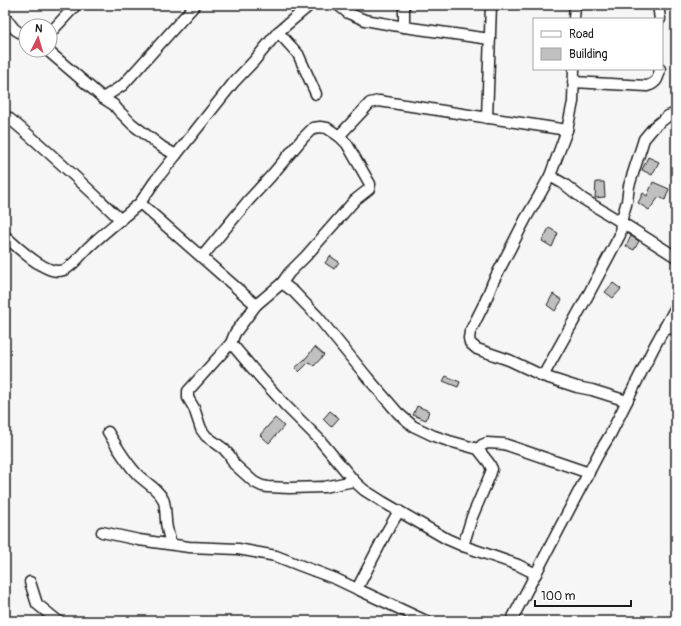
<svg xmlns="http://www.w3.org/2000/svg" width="681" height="626" font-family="Pangolin,sans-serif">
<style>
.building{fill:#c0c0c0;stroke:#1c1c1c}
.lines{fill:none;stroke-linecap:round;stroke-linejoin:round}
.minor-casing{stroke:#1c1c1c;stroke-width:13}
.minor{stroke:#fff;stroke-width:10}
</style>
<rect width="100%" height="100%" fill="#f6f6f6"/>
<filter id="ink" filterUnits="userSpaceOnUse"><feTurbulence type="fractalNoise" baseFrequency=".025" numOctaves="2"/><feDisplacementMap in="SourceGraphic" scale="8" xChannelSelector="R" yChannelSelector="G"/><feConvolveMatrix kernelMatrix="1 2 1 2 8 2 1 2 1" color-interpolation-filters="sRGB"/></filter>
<g filter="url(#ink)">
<g class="building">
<path d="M648,157L659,162L652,175L642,170Z"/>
<path d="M596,182H604L605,197L595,198Z"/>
<path d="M653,182L669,189L665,200L659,197L649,210L638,203L643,193L647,196Z"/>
<path d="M549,228L558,233L552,247L542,241Z"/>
<path d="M631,236L639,241L634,250L626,246Z"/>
<path d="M330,256L339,262L334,269L325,263Z"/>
<path d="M613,283L621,289L613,298L605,292Z"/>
<path d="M553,294L562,300L555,311L547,305Z"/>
<path d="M315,347L324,355L314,366L309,362L299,372L295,368L305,359Z"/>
<path d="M446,376L460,382L458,387L443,381Z"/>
<path d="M417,406L429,411L426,420L413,415Z"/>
<path d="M330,411L339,418L331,427L323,419Z"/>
<path d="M275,418L284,426L269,443L260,435Z"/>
</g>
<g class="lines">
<defs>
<g id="minor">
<path d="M195,5L123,85L103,98L114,105L118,110L132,124L162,147L176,155L155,181L140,203L256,305L282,283"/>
<path d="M338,5L348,13L365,20L404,27L490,39"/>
<path d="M404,5V27"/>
<path d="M658,5L660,19"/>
<path d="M5,18C8,20 9,23 12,26C15,31 20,33 26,35"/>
<path d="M574,19L575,5"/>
<path d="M278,32L298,54L316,94"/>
<path d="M50,33L76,5"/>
<path d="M47,50L103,98"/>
<path d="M574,69L573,102L567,130L550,176L539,196L526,218L493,282L485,302L470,332L469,338L470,343L477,349L509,360L543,376L577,387L592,390L627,401"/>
<path d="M573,82L647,86C657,83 658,79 660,69"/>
<path d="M5,115C46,148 83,184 121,220"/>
<path d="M487,118L491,5"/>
<path d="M339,136L370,103L379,101L567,130"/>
<path d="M176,155L234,82L254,61L278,32L310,5"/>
<path d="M550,176L564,184L583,199L621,222L676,257"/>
<path d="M5,236C17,247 42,271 58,271C62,271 67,269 70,266C78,260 84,251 91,245C107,230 124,217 140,203"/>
<path d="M202,257L248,201L271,176L303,138L313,128L320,127L327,128L339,136L347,144L370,184L369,189L355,200L306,256L289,273L282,283L294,292L318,317L367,377L398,413L413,426L434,436L449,441L478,449L489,463L492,469L490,475L472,517L463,546"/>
<path d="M256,305L235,333L231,343L188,391V398L194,408L201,429L206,436L224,449L230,456L234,464L254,482L262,486L268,487L289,488L324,487L354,481"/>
<path d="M664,328L676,329"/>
<path d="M231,343L252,368L285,405L319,439L354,481L364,490L383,502L447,539L463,546L475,550L518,565L536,574"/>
<path d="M543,376L587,297L620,235L621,222L627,201L629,186L644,139L654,127L668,116L676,113"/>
<path d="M108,432C117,447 126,463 138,475C146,483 157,488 163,499C166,506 165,512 166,520C166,528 169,536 171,544"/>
<path d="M478,449L482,445L487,443L504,444L589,473"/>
<path d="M102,532L139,540L189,547L238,549L276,556L299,565L336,579L357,589L386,533L399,511"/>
<path d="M30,582L37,604L58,621"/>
<path d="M357,589L426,621"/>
<path d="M511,621L568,512L599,453L610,435L654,347L676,307"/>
</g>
</defs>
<use href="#minor" class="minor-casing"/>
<use href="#minor" class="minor"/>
</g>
</g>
<rect width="681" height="626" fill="none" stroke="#fff" stroke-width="20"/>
<rect x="10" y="10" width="661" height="606" fill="none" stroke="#1c1c1c" stroke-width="1.5" filter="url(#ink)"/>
<rect x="533" y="18" width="130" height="52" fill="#ffffff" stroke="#a4a4a4"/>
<rect x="541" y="31" width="20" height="6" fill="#ffffff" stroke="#a4a4a4"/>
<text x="569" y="38" font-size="12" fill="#1c1c1c">Road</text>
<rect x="541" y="48" width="20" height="12" fill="#c0c0c0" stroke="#a4a4a4"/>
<text x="569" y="58" font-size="12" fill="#1c1c1c">Building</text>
<g transform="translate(38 38) rotate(5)"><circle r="19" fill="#ffffff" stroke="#a4a4a4"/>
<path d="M0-3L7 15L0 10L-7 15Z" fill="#d1495b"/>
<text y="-6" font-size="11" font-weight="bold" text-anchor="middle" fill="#1c1c1c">N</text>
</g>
<path d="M535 600v6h96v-6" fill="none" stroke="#1c1c1c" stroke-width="2"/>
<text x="541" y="600" font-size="12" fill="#1c1c1c" stroke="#ffffff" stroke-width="3" paint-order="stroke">100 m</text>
</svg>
